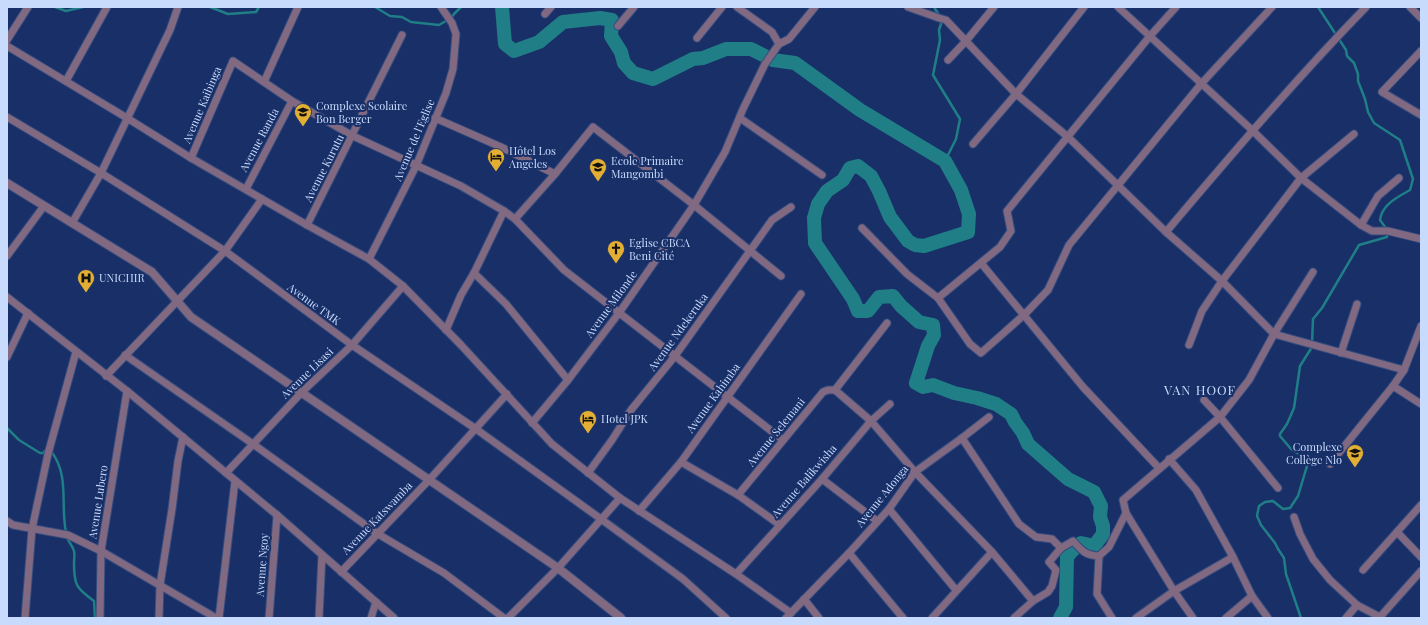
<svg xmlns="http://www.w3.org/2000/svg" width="1428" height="625" font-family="'Playfair Display',serif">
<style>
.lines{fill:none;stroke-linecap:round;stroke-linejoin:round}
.stream{stroke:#207e87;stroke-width:2.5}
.river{stroke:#207e87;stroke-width:14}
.minor-casing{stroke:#344b7f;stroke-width:9}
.tertiary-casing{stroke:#344b7f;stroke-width:10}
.minor{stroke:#806981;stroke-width:7}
.tertiary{stroke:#806981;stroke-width:8}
.labels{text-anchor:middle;stroke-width:4;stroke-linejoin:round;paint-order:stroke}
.street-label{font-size:11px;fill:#c9dbfd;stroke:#182f67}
.poi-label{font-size:11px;fill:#c9dbfd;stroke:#182f67;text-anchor:start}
.quarter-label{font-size:13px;letter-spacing:1px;fill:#c9dbfd;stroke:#182f67}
</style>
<rect width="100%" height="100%" fill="#182f67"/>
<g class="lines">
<g class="stream">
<path d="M55,7L66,11L83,7"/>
<path d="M210,7L228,14L256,12L259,7"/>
<path d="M375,7L390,16L402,17L411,22L439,25L451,18L454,14L461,7"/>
<path d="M934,7L940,17L941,24L939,30L940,40L933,75L960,119L956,139L945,161"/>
<path d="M1312,343L1313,319L1322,308L1359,245L1387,237L1388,231L1380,220C1382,204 1398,197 1410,190L1413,179L1400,140L1374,123L1368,112L1365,99L1358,81V74L1354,63L1347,56L1346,50L1318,7"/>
<path d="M7,428L19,440L40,453H43L46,450L51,451C71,477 59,508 67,537C68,542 73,546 74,551C75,554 74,559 74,563C74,585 76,588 94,601L95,618"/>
<path d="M1301,618L1286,574L1284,558L1278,549L1275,543L1261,525L1257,516L1259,506L1265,502L1273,501L1283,509L1290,508L1298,496L1307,466L1302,456L1291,449L1280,436V434L1287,424L1294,408L1300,366L1312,347"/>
</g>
<path class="river" d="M502,7L505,44L514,51L539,42L563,22L600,18L612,20L611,36L621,52L624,63L633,73L653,79L693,59L703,58L726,49H751L773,60L795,63L860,110L945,161L961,190L969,214L968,232L924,246L915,245L908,241L890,217L879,191L871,176L858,166L850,168L843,180L827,191L818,204L814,218L815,243L853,299L858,311H868L879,297L893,296L901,306L919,322L933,325L934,335L928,346L916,383L923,387L933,385L954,393L977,398L996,404L1011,414L1015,422L1023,433L1028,444L1068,479L1094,492L1101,506L1100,517L1103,526V534L1094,546L1081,543L1072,551L1067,557L1066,607L1060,618"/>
<defs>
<g id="minor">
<path d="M737,7L772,32L779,44"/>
<path d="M908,7L939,18L946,20L1016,94L1068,137L1166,232L1222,281L1274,334L1404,370"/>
<path d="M1118,7L1252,130L1301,178L1361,225L1372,231H1388L1421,239"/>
<path d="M1410,7L1421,18"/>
<path d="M545,14L551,7"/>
<path d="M618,26L634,7"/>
<path d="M697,38L722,7"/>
<path d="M7,40L28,7"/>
<path d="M7,46L127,118L191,158L307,225L369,259L403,286L461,345L552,444L620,498L736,574L791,613"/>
<path d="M1421,51L1382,92L1421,115"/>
<path d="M948,60L966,41L994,7"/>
<path d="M66,81L107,7"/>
<path d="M264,82L298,7"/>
<path d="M7,117L101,173L225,251L352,345L476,429L601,519L683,579L726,618"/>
<path d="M435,118L501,147L555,174"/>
<path d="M740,118L822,175"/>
<path d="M973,144L1016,94L1084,7"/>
<path d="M191,158L233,61L292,101L353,136L461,186L504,211L515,219L564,270L783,440"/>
<path d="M246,189L292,101"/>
<path d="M515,219L555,174L593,127L694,205L781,276"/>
<path d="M72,223L101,173L170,30L178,7"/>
<path d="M307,225L402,35"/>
<path d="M1361,225L1378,196L1399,178"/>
<path d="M862,228L907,274L938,298L970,344L981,353L1025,314L1048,290L1069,245L1201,84L1272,7"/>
<path d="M1166,232C1231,155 1296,79 1366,7"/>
<path d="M7,256L44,206"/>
<path d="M369,259L416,166L446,93L453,69L456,34L452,23L441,7"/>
<path d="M981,263L1083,387L1159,468"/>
<path d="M474,273L506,304L568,380"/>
<path d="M7,297L127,391L277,515L394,618"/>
<path d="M938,298L1000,247L1011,231L1007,211L1150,36L1176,7"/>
<path d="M887,323L835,390L871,421L915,472L992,552L1033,601"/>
<path d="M446,330L461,295L474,273L504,211"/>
<path d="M1189,345L1202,311L1222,281L1301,178L1354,134"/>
<path d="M1341,353L1357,304"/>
<path d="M125,355L253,444L378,534L444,573L504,618"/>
<path d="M7,357L28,313"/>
<path d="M106,376L225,251L262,199"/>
<path d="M1393,386L1421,404"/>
<path d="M1204,400L1220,417L1278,488"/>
<path d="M532,423L568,380L619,313L694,205L725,152L743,109L765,64L779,44L789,39L815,7"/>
<path d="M962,438L1019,524L1036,537L1052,539L1061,548"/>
<path d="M1169,459L1196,490L1233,557L1252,596L1268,618"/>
<path d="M681,462L738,495L780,525"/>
<path d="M1330,464L1393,386L1404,370L1421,326"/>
<path d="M226,473L302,392L352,345L403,286"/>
<path d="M588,473L612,440L631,410L675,356L772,220L791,207"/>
<path d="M822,479L877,521"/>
<path d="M738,495L823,392L828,390H835"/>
<path d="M889,509L956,590"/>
<path d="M639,511L681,462L801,294"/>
<path d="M1126,513L1174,591L1193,618"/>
<path d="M1294,517L1300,534L1313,559L1330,580L1357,605L1380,617L1421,571"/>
<path d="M7,521L13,525L68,535L101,551L216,618"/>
<path d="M1397,532L1421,557"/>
<path d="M849,553L903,618"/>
<path d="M1099,556L1097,594L1112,618"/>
<path d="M1363,570L1421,505"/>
<path d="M341,572L429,480L507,394"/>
<path d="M736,574L822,479L871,421L890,404"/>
<path d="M804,599L819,618"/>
<path d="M25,618L32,529L48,454L76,352"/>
<path d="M100,618L101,551L127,391"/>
<path d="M159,618L160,585L172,509L178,461L183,437"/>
<path d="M219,618L235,481"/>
<path d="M269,618L277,515"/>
<path d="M319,618L322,555"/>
<path d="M371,618L376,602"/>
<path d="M508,618L558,568L620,498"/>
<path d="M786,618L849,553L889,509L915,472L962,438L989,417"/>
<path d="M932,618L992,552"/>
<path d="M1014,618L1033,601L1048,592L1052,586L1056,570L1049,562L1061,548L1073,541C1082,551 1085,555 1099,556L1109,547L1126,513L1123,500L1220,417L1249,380L1274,334L1313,272"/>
<path d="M1136,618L1174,591L1233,557"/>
<path d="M1226,618L1252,596"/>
<path d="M1346,618L1357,605"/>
</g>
<path id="tertiary" d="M7,183L152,272L191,317L558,568L621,618"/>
</defs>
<use href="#minor" class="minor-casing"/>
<use href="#tertiary" class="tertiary-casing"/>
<use href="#minor" class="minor"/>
<use href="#tertiary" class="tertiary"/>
</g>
<defs>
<symbol id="school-pin" viewBox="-11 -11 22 30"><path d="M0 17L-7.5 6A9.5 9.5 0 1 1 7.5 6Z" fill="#e2af34" stroke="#182f67"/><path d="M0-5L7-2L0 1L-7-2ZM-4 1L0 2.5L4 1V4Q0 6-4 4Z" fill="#111"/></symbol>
<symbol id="hotel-pin" viewBox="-11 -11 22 30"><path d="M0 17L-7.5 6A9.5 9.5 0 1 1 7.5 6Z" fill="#e2af34" stroke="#182f67"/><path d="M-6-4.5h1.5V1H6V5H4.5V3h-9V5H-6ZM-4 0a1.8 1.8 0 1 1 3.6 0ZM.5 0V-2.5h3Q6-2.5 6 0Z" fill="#111"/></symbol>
<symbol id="church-pin" viewBox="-11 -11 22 30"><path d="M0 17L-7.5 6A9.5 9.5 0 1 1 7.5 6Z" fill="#e2af34" stroke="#182f67"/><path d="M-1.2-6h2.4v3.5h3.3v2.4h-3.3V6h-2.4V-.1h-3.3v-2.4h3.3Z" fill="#111"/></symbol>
<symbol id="hospital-pin" viewBox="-11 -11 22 30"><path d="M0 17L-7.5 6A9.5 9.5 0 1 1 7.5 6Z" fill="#e2af34" stroke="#182f67"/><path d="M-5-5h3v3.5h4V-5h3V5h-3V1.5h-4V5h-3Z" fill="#111"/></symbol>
</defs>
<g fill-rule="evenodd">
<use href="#school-pin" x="293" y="102" width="20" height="27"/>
<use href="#hotel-pin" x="486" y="147" width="20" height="27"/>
<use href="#school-pin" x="588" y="157" width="20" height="27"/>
<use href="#church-pin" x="606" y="239" width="20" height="27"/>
<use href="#hospital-pin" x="76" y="268" width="20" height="27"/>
<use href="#hotel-pin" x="578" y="409" width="20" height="27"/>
<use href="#school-pin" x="1345" y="443" width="20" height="27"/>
</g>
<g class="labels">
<g class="street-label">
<text transform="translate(202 105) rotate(-67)" y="4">Avenue Kaibinga</text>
<text transform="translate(259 140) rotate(-62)" y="4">Avenue Randa</text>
<text transform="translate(414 140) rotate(-67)" y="4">Avenue de l'Eglise</text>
<text transform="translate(324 168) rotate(-63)" y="4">Avenue Kurutu</text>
<text transform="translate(314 304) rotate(36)" y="4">Avenue TMK</text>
<text transform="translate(611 304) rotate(-54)" y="4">Avenue Milonde</text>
<text transform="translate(678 332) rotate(-54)" y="4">Avenue Ndekeruka</text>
<text transform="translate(307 373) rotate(-44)" y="4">Avenue Lisasi</text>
<text transform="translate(713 398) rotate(-54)" y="4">Avenue Kahimba</text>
<text transform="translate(776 432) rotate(-51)" y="4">Avenue Selemani</text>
<text transform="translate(804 481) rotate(-49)" y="4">Avenue Balikwisha</text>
<text transform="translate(882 496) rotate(-51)" y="4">Avenue Adonga</text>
<text transform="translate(98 502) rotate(-81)" y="4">Avenue Lubero</text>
<text transform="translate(377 518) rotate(-46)" y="4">Avenue Katswamba</text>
<text transform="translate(262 565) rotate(-86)" y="4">Avenue Ngoy</text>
</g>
<g class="poi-label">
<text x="316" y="110">Complexe Scolaire<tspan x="316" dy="13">Bon Berger</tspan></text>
<text x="509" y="155">Hôtel Los<tspan x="509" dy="13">Angeles</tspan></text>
<text x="611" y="165">Ecole Primaire<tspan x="611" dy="13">Mangombi</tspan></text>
<text x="629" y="247">Eglise CBCA<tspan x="629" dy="13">Beni Cité</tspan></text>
<text x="99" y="282">UNICHIR</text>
<text x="601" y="423">Hotel JPK</text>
<text x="1342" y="451" text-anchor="end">Complexe<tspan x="1342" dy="13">Collège Nlo</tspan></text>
</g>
<g class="quarter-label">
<text x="1200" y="395">VAN HOOF</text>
</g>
</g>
<rect width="1428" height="625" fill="none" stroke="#c9dbfd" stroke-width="16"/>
</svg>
